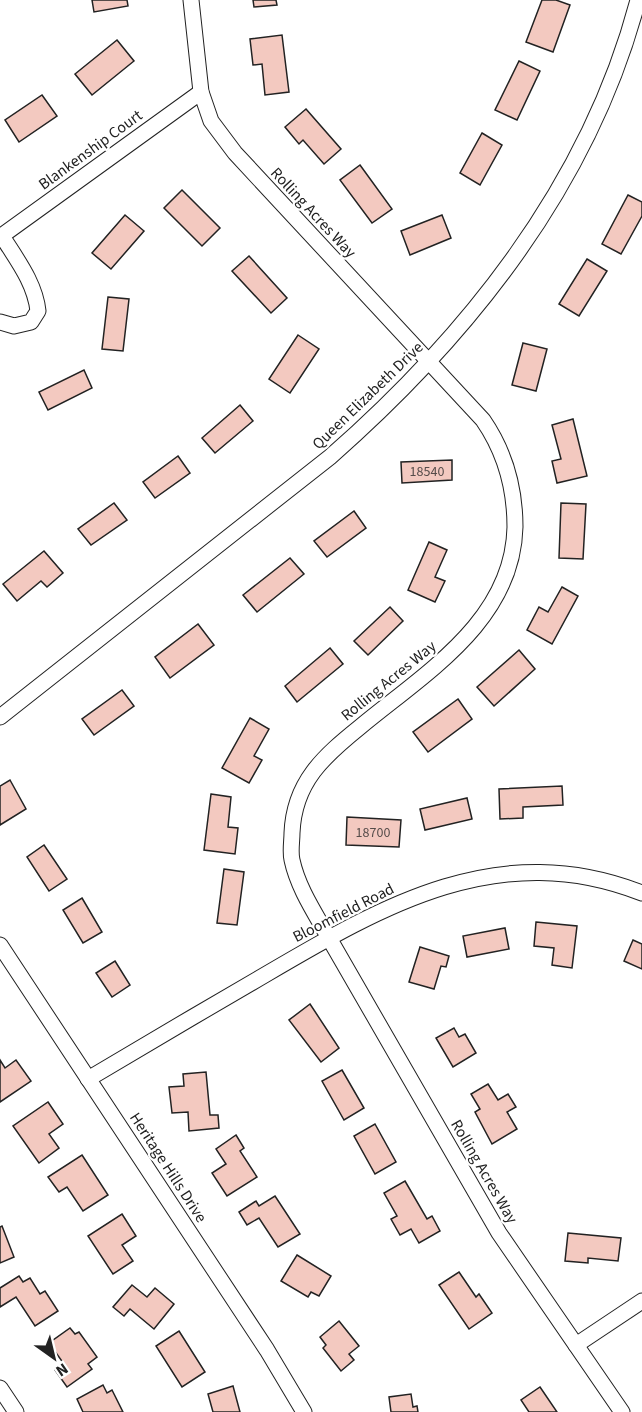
<svg xmlns="http://www.w3.org/2000/svg" width="642" height="1412" font-family="'Source Sans 3',sans-serif">
<style>
.building{fill:#f3c9c0;stroke:#222;stroke-width:1.5}
.lines{fill:none;stroke-linecap:round;stroke-linejoin:round}
.minor-casing{stroke:#222;stroke-width:17}
.minor{stroke:#fff;stroke-width:15}
.labels{text-anchor:middle;stroke-width:4.5;stroke-linejoin:round;paint-order:stroke}
.number-label{font-size:14px;fill:#564c4a}
.street-label{font-size:16px;fill:#222;stroke:#fff}
</style>
<rect width="100%" height="100%" fill="#fff"/>
<g class="building">
<path d="M92,0H127L128,6L94,12Z"/>
<path d="M253,0H276L277,5L254,7Z"/>
<path d="M542,0H556L570,5L553,52L526,42Z"/>
<path d="M282,35L289,92L265,95L262,64L253,65L250,39Z"/>
<path d="M117,40L134,61L92,95L75,74Z"/>
<path d="M519,61L540,71L517,120L495,110Z"/>
<path d="M42,95L57,116L19,142L5,120Z"/>
<path d="M306,109L341,149L324,164L303,140L299,144L285,127Z"/>
<path d="M482,133L502,145L480,185L460,173Z"/>
<path d="M360,165L392,209L372,223L340,180Z"/>
<path d="M182,190L220,228L202,246L164,208Z"/>
<path d="M628,195L642,202V216L621,254L602,244Z"/>
<path d="M125,215L144,231L111,269L92,253Z"/>
<path d="M442,215L451,238L410,255L401,231Z"/>
<path d="M249,256L287,298L271,313L232,271Z"/>
<path d="M587,259L607,271L579,316L559,304Z"/>
<path d="M108,297L129,299L123,351L102,349Z"/>
<path d="M298,335L319,349L290,393L269,379Z"/>
<path d="M523,343L547,349L536,391L512,385Z"/>
<path d="M84,370L92,388L48,410L39,392Z"/>
<path d="M240,405L253,421L215,453L202,438Z"/>
<path d="M573,419L587,476L557,483L552,461L561,459L552,425Z"/>
<path d="M178,456L190,473L155,498L143,482Z"/>
<path d="M452,460V480L402,483L401,462Z"/>
<path d="M114,503L127,520L91,545L78,529Z"/>
<path d="M561,503L586,504L583,559L559,558Z"/>
<path d="M354,511L366,528L327,557L314,541Z"/>
<path d="M429,542L447,550L435,577L445,581L435,602L408,590Z"/>
<path d="M44,551L63,573L47,587L41,581L17,601L3,584Z"/>
<path d="M290,558L304,574L257,612L243,595Z"/>
<path d="M562,587L578,596L552,644L527,630L539,607L548,612Z"/>
<path d="M390,607L403,621L368,655L354,641Z"/>
<path d="M198,624L214,645L170,678L155,657Z"/>
<path d="M330,648L343,664L297,702L285,686Z"/>
<path d="M519,650L535,669L494,706L477,687Z"/>
<path d="M122,690L134,706L94,735L82,719Z"/>
<path d="M458,699L472,719L428,752L413,732Z"/>
<path d="M250,718L269,729L254,756L262,760L249,783L222,768Z"/>
<path d="M10,780L26,809L0,825V786Z"/>
<path d="M562,786L563,805L523,807V818L500,819L499,789Z"/>
<path d="M211,794L231,797L228,827L238,828L235,854L204,850Z"/>
<path d="M467,798L472,819L425,830L420,809Z"/>
<path d="M347,817L401,820L399,847L346,845Z"/>
<path d="M44,845L67,879L49,891L27,857Z"/>
<path d="M224,869L244,872L237,925L217,923Z"/>
<path d="M82,898L102,932L83,943L63,910Z"/>
<path d="M536,922L577,926L572,968L552,965L554,948L534,946Z"/>
<path d="M505,928L509,949L467,957L463,936Z"/>
<path d="M633,940L642,944V969L624,961Z"/>
<path d="M420,947L449,956L446,967L441,966L434,989L409,982Z"/>
<path d="M115,961L130,985L112,997L96,973Z"/>
<path d="M310,1004L339,1048L321,1062L289,1020Z"/>
<path d="M454,1028L459,1037L465,1034L476,1053L453,1067L436,1038Z"/>
<path d="M0,1060L5,1068L16,1060L31,1081L0,1102Z"/>
<path d="M342,1070L364,1108L344,1120L322,1081Z"/>
<path d="M206,1072L210,1115H218L219,1128L189,1131L188,1112L172,1113L169,1087L184,1086L183,1074Z"/>
<path d="M488,1084L498,1100L508,1094L516,1107L507,1112L517,1129L492,1144L475,1112L480,1109L471,1094Z"/>
<path d="M48,1102L63,1124L49,1134L59,1148L39,1163L13,1126Z"/>
<path d="M375,1124L396,1162L375,1174L354,1136Z"/>
<path d="M236,1135L244,1148L240,1151L257,1177L227,1196L212,1173L226,1164L216,1149Z"/>
<path d="M82,1155L108,1195L83,1211L67,1187L59,1192L48,1177Z"/>
<path d="M405,1181L427,1219L432,1216L440,1231L419,1243L411,1229L400,1235L391,1219L397,1216L384,1193Z"/>
<path d="M275,1196L300,1234L278,1247L259,1218L247,1225L239,1212L256,1201L259,1206Z"/>
<path d="M122,1214L136,1236L122,1245L133,1261L113,1274L88,1236Z"/>
<path d="M2,1226L14,1257L0,1263V1227Z"/>
<path d="M568,1233L621,1238L618,1261L588,1258V1263L565,1261Z"/>
<path d="M297,1255L331,1276L319,1296L311,1292L308,1297L281,1281Z"/>
<path d="M459,1272L476,1297L479,1294L492,1313L469,1329L439,1285Z"/>
<path d="M19,1276L23,1282L30,1278L40,1294L45,1291L58,1311L35,1326L16,1297L0,1307V1288Z"/>
<path d="M132,1285L147,1297L155,1288L174,1304L154,1329L130,1309L124,1316L113,1307Z"/>
<path d="M339,1321L359,1346L349,1354L354,1360L341,1371L323,1348L326,1345L320,1337Z"/>
<path d="M70,1328L75,1334L79,1332L97,1357L88,1364L92,1369L67,1387L55,1370L64,1364L49,1343Z"/>
<path d="M179,1331L205,1372L182,1387L156,1346Z"/>
<path d="M103,1385L107,1393L112,1390L123,1412H83L77,1399Z"/>
<path d="M233,1386L240,1412H213L208,1394Z"/>
<path d="M540,1387L557,1412H529L521,1400Z"/>
<path d="M411,1394L413,1407L417,1406L418,1412H391L389,1397Z"/>
</g>
<g class="lines">
<defs>
<g id="minor">
<path d="M191,0L201,92L211,121L235,153L483,420C505,452 515,488 515,527C513,621 425,673 360,727C324,756 294,782 292,833C292,841 290,852 292,860C298,888 315,913 329,938L499,1233L622,1412"/>
<path d="M0,237L201,92"/>
<path d="M0,322L14,326L31,322L38,311C35,283 17,260 2,236"/>
<path d="M0,717L330,457C469,335 590,183 638,0"/>
<path d="M0,945L267,1350L304,1412"/>
<path d="M88,1079C145,1045 201,1012 258,979C379,908 497,836 642,893"/>
<path d="M576,1345L642,1301"/>
<path d="M0,1388L16,1412"/>
</g>
</defs>
<use href="#minor" class="minor-casing"/>
<use href="#minor" class="minor"/>
</g>
<g class="labels">
<g class="number-label">
<text x="427" y="476">18540</text>
<text x="373" y="837">18700</text>
</g>
<g class="street-label">
<text transform="translate(90 149) rotate(-36)" y="6">Blankenship Court</text>
<text transform="translate(314 212) rotate(47)" y="6">Rolling Acres Way</text>
<text transform="translate(367 395) rotate(-44)" y="6">Queen Elizabeth Drive</text>
<text transform="translate(388 680) rotate(-39)" y="6">Rolling Acres Way</text>
<text transform="translate(343 912) rotate(-27)" y="6">Bloomfield Road</text>
<text transform="translate(169 1167) rotate(57)" y="6">Heritage Hills Drive</text>
<text transform="translate(485 1171) rotate(60)" y="6">Rolling Acres Way</text>
</g>
</g>
<g transform="translate(54 1358) rotate(146)" stroke="#ffffff" stroke-width="4.5" paint-order="stroke">
<path d="M0-4.5L10 22L0 15L-10 22Z" fill="#222222"/>
<text y="-9" font-size="16" font-weight="bold" text-anchor="middle" fill="#222222">N</text>
</g>
</svg>
